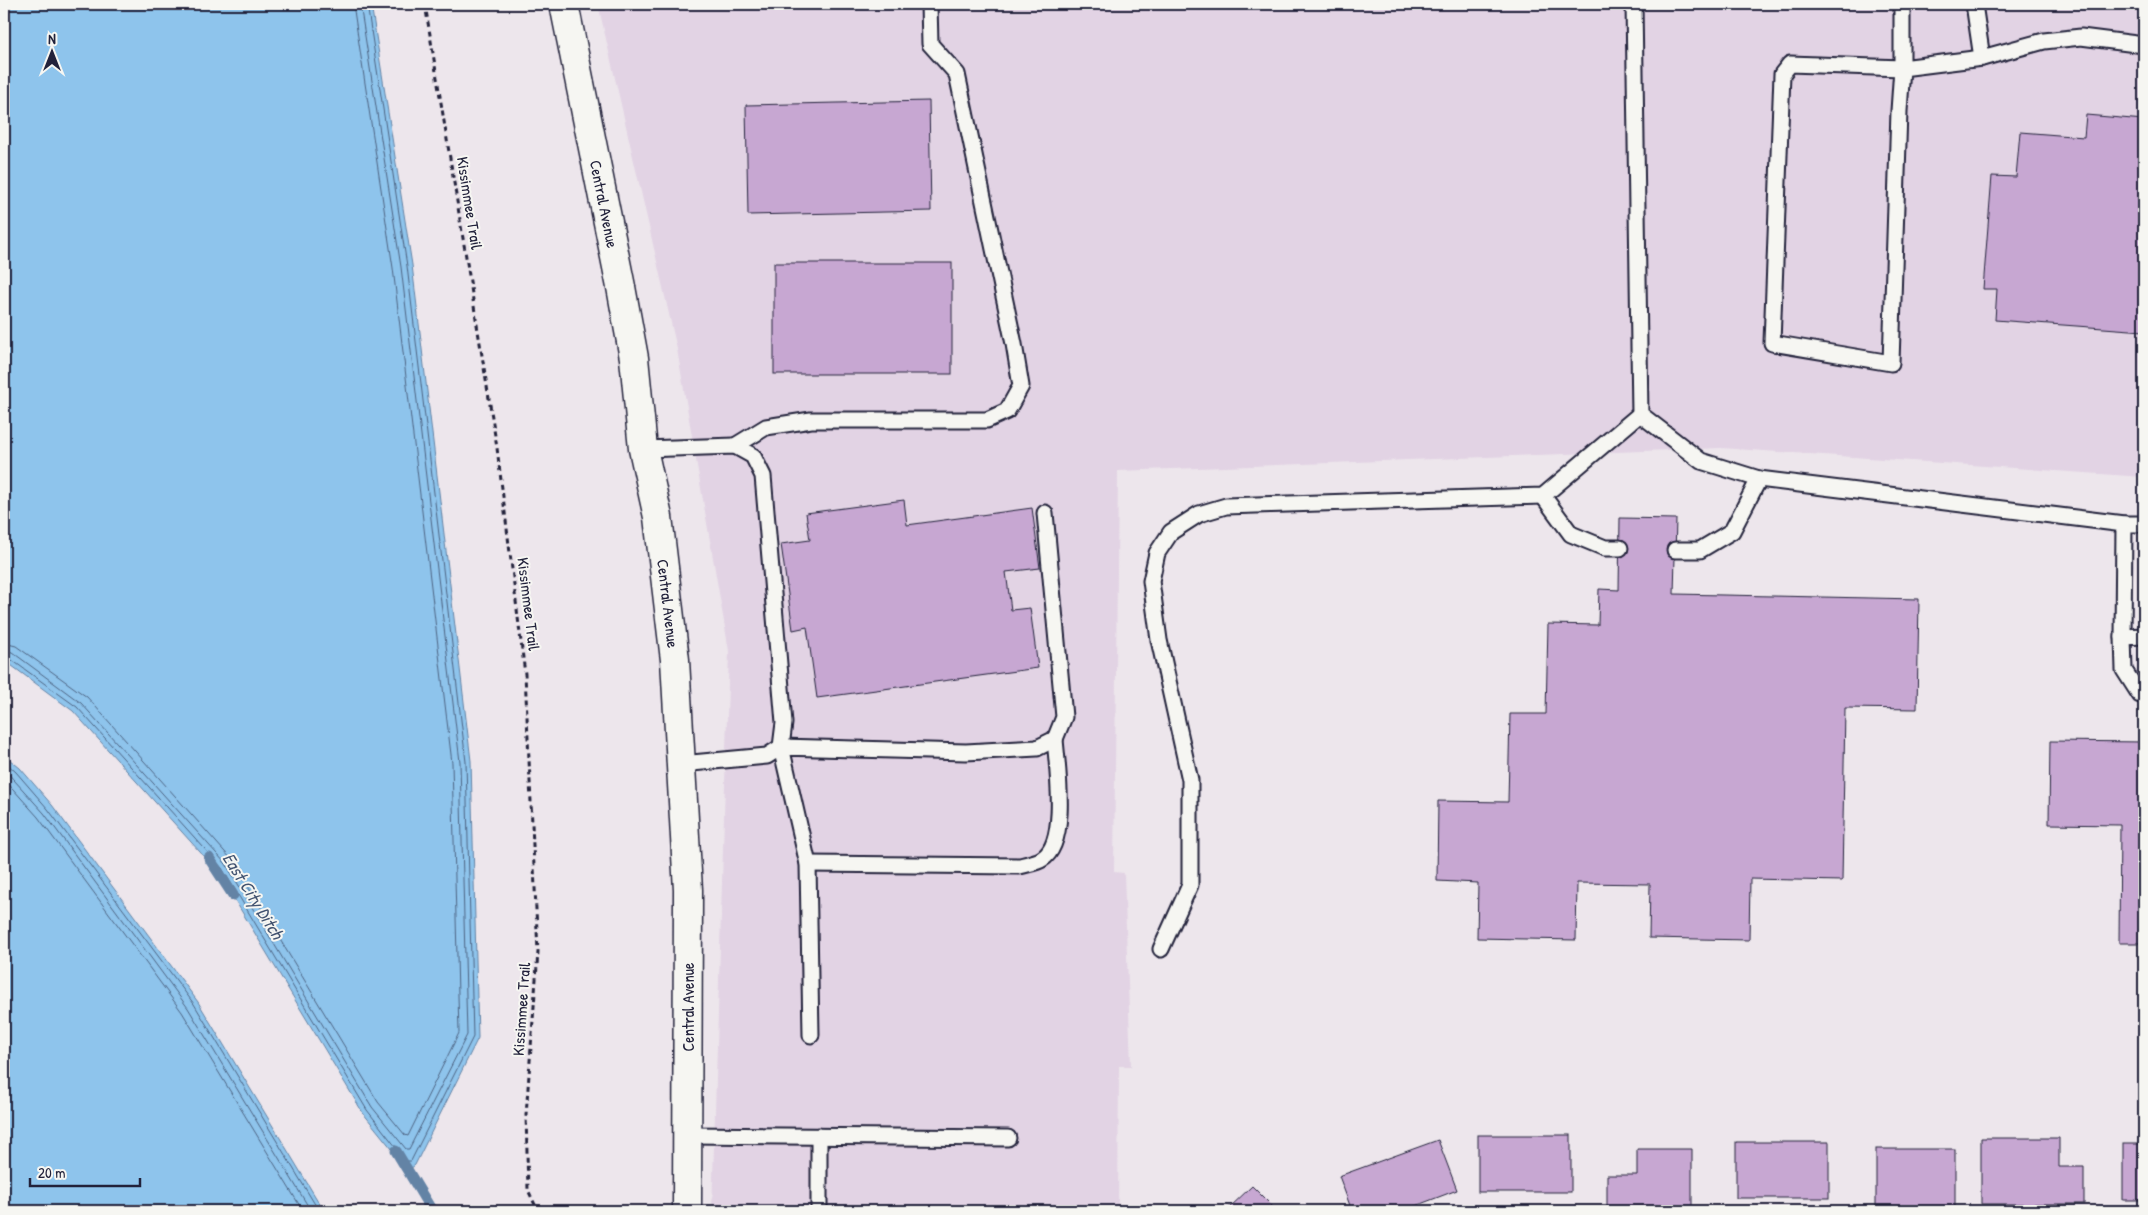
<svg xmlns="http://www.w3.org/2000/svg" width="2148" height="1215" font-family="'Patrick Hand',sans-serif">
<style>
.built{fill:#e2d3e4}
.water{fill:#8ec4ec;stroke:#6383a5}
.lines{fill:none;stroke-linecap:round;stroke-linejoin:round}
.shore{stroke:#4d6382;stroke-width:1}
.stream{stroke:#6383a5;stroke-width:11}
.building{fill:#c7a7d2;stroke:#22223b}
.lane-casing{stroke:#22223b;stroke-width:19}
.secondary-casing{stroke:#22223b;stroke-width:31}
.path{stroke:#22223b;stroke-width:3;stroke-dasharray:5 4;stroke-linecap:butt}
.lane{stroke:#f6f6f2;stroke-width:15}
.secondary{stroke:#f6f6f2;stroke-width:28}
.labels{text-anchor:middle;stroke-width:4;stroke-linejoin:round;paint-order:stroke}
.street-label{font-size:16px;fill:#22223b;stroke:#f6f6f2}
.water-label{font-size:18px;font-style:italic;fill:#425370;stroke:#f6f6f2}
</style>
<rect width="100%" height="100%" fill="#ede6ec"/>
<filter id="ink" filterUnits="userSpaceOnUse"><feTurbulence type="fractalNoise" baseFrequency=".02" numOctaves="2"/><feDisplacementMap in="SourceGraphic" scale="10" xChannelSelector="R" yChannelSelector="G"/><feConvolveMatrix kernelMatrix="1 2 1 2 8 2 1 2 1" color-interpolation-filters="sRGB"/></filter>
<g filter="url(#ink)">
<path class="built" d="M598,4H2144V477L1721,448L1118,471L1114,872L1124,873L1131,1066H1119L1118,1211H712L729,651L677,349Z"/>
<g class="water">
<path d="M4,4H371L412,265L471,761L478,1038L415,1165L409,1170L363,1113L218,872L73,711L4,660Z"/>
<path d="M4,755L20,768L52,805L198,1002L324,1211H4Z"/>
</g>
<g class="lines">
<g class="shore">
<path d="M4,643L16,646L87,697L232,860L378,1102L405,1135L408,1136L459,1033L452,763L393,268L353,4"/>
<path d="M4,650L12,652L81,703L226,864L372,1107L406,1149H409L467,1035L460,762L401,267L360,4"/>
<path d="M4,657L9,658L77,707L222,868L367,1110L407,1161H411L473,1037L466,762L407,266L367,4"/>
<path d="M4,761L16,772L48,809L194,1004L319,1211"/>
<path d="M4,769L44,813L188,1008L311,1211"/>
<path d="M4,779L38,817L182,1012L303,1211"/>
</g>
<g class="stream">
<path d="M209,858L233,895"/>
<path d="M396,1151L432,1211"/>
</g>
</g>
<g class="building">
<path d="M929,101L931,211L748,215L746,105Z"/>
<path d="M2086,115L2144,120V331L1995,320L1997,289H1983L1992,176L2016,177L2020,132L2084,137Z"/>
<rect x="774" y="263" width="178" height="111"/>
<path d="M904,500L907,525L1032,508L1040,568L1006,572L1011,610L1030,608L1038,668L817,698L807,627L793,630L781,544L810,540L806,513Z"/>
<path d="M1620,518L1676,519L1674,594L1919,599L1917,709L1845,708L1842,881L1750,879L1749,940L1649,938L1650,884L1577,883L1576,940L1477,938L1478,883L1437,881L1438,801L1508,802L1510,714H1546L1548,624L1598,625L1599,589L1619,590Z"/>
<path d="M2050,741L2144,742V943H2119L2120,825L2049,824Z"/>
<rect x="1478" y="1135" width="93" height="57"/>
<path d="M1981,1138H2059V1167H2084V1204H1981Z"/>
<path d="M1438,1140L1457,1190L1402,1211H1352L1339,1176Z"/>
<rect x="1736" y="1142" width="93" height="56"/>
<rect x="2123" y="1144" width="21" height="56"/>
<path d="M1637,1149H1692V1207H1607V1175H1637Z"/>
<rect x="1876" y="1149" width="79" height="60"/>
<path d="M1252,1186L1277,1211H1226Z"/>
</g>
<g class="lines">
<defs>
<g id="lane">
<path d="M1634,4L1640,414L1701,461L1759,479L2124,524L2123,637L2144,636"/>
<path d="M1902,4V68L1899,111L1891,363L1772,343L1782,74L1790,64L1902,68L1982,58L2044,41L2081,37L2144,45"/>
<path d="M1974,4L1982,58"/>
<path d="M735,446L766,427L811,420H987L1007,411L1021,386L1014,344L957,74L930,44L929,4"/>
<path d="M643,449L735,446L753,456L763,476L784,723L781,747L767,756L681,764"/>
<path d="M1543,496L1571,534L1605,548H1620"/>
<path d="M2124,524H2144"/>
<path d="M1675,550H1700L1732,531L1759,479"/>
<path d="M2123,637L2124,670L2140,695H2144"/>
<path d="M808,864L1020,866C1026,864 1036,863 1042,859C1069,843 1057,766 1055,739"/>
<path d="M1161,949L1190,885V780L1159,640L1151,581L1157,553L1171,532L1199,514L1226,506L1543,496L1640,414"/>
<path d="M811,1035L808,864L781,747L966,752L1037,748L1055,739L1064,717L1045,513"/>
<path d="M688,1135L1008,1138"/>
<path d="M819,1136V1211"/>
</g>
<g id="secondary">
<path id="s1" d="M564,4L621,287L634,358L643,449L658,517L675,660L688,890L687,1211"/>
</g>
</defs>
<use href="#lane" class="lane-casing"/>
<use href="#secondary" class="secondary-casing"/>
<path class="path" d="M425,4L497,448L525,674L538,952L526,1115L528,1190L538,1211"/>
<use href="#lane" class="lane"/>
<use href="#secondary" class="secondary"/>
</g>
</g>
<g class="labels">
<g class="street-label">
<text transform="translate(470 203) rotate(81)" y="6">Kissimmee Trail</text>
<text dy="6" stroke="none"><textPath href="#s1" startOffset="204">Central Avenue</textPath></text>
<text dy="6" stroke="none"><textPath href="#s1" startOffset="609">Central Avenue</textPath></text>
<text transform="translate(529 604) rotate(83)" y="6">Kissimmee Trail</text>
<text transform="translate(688 1007) rotate(-90)" y="6">Central Avenue</text>
<text transform="translate(521 1009) rotate(-86)" y="6">Kissimmee Trail</text>
</g>
<g class="water-label">
<text transform="translate(253 896) rotate(58)" y="6">East City Ditch</text>
</g>
</g>
<rect width="2148" height="1215" fill="none" stroke="#f6f6f2" stroke-width="20"/>
<rect x="10" y="10" width="2128" height="1195" fill="none" stroke="#22223b" stroke-width="2" filter="url(#ink)"/>
<g transform="translate(52 52)" stroke="#f6f6f2" stroke-width="4" paint-order="stroke">
<path d="M0-4L9 19L0 12L-9 19Z" fill="#22223b"/>
<text y="-8" font-size="14" font-weight="bold" text-anchor="middle" fill="#22223b">N</text>
</g>
<path d="M30 1178v8h110v-8" fill="none" stroke="#22223b" stroke-width="2.5"/>
<text x="38" y="1178" font-size="15" fill="#22223b" stroke="#f6f6f2" stroke-width="4" paint-order="stroke">20 m</text>
</svg>
